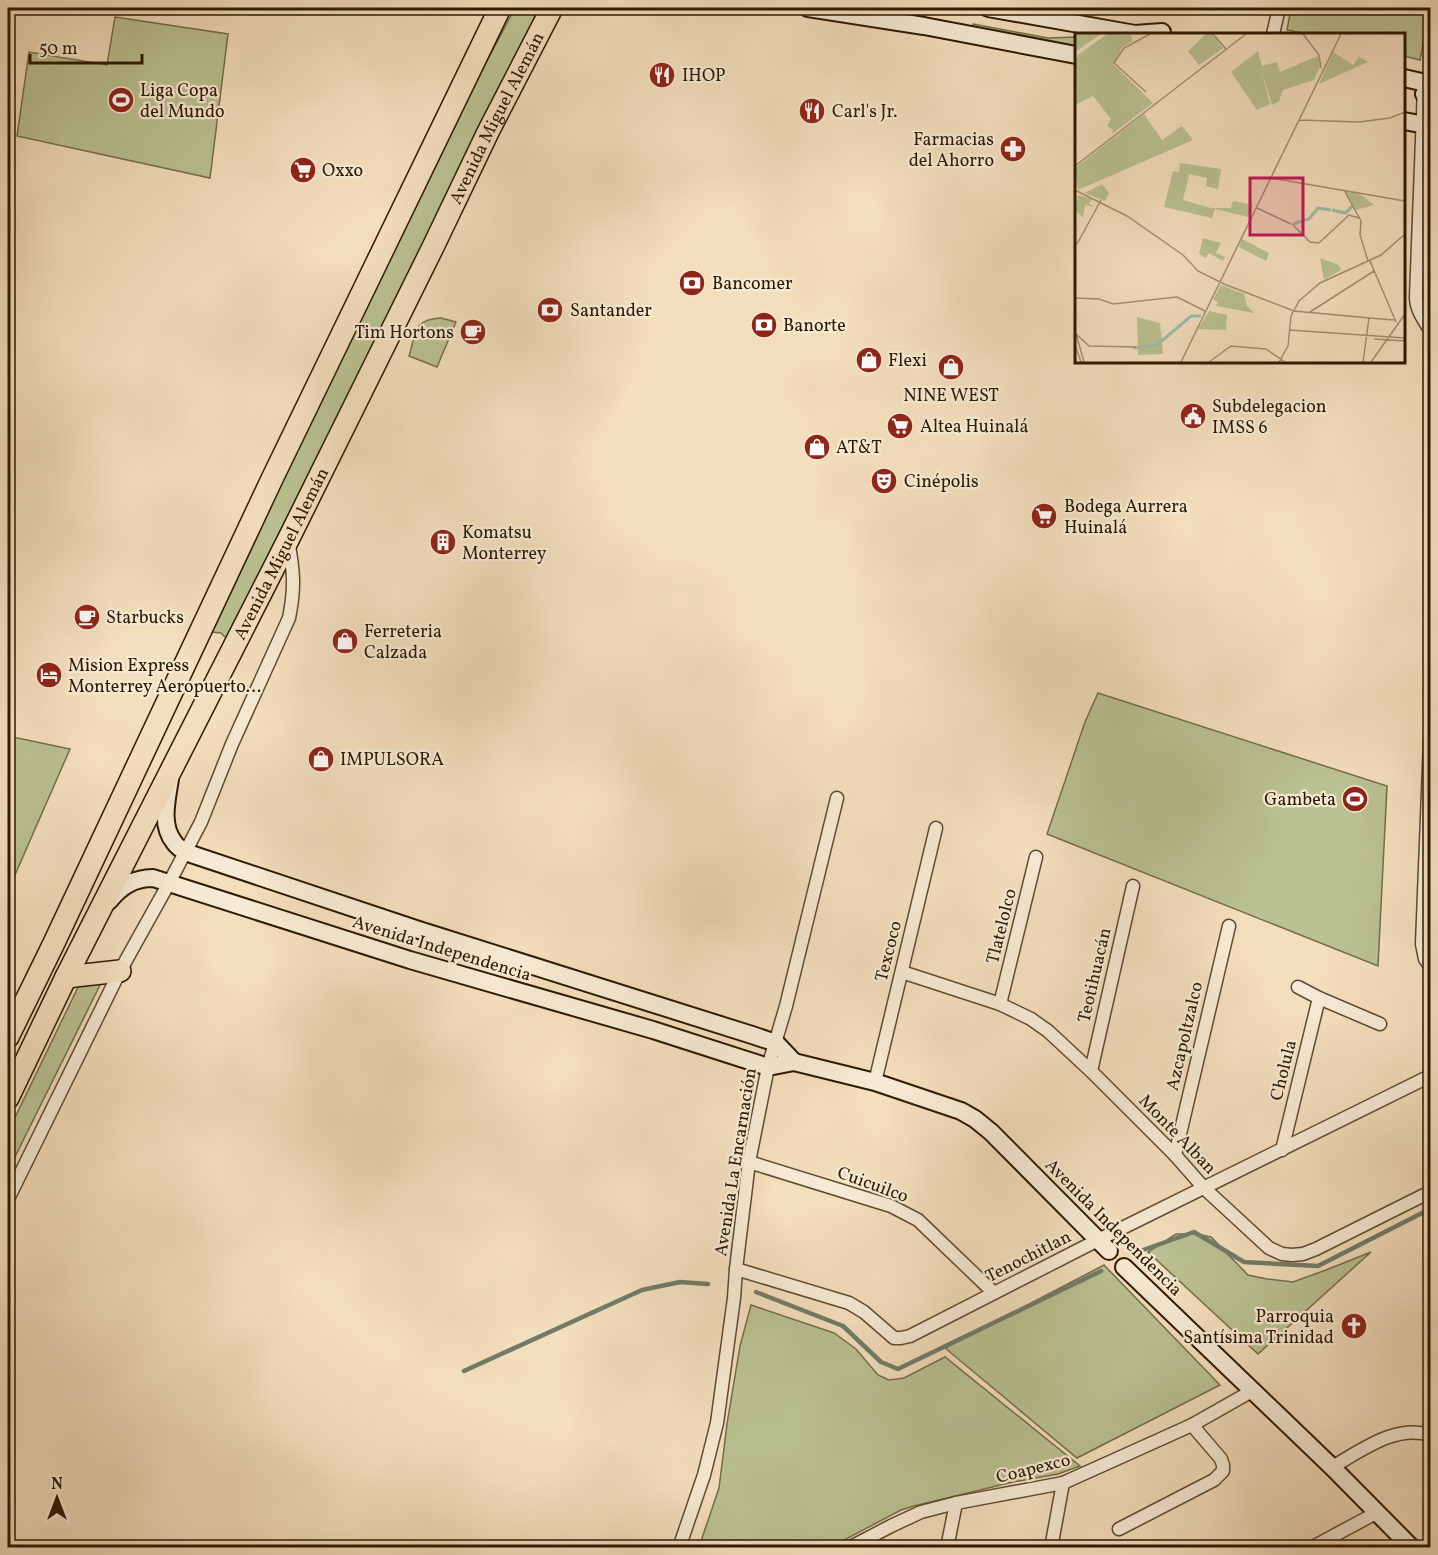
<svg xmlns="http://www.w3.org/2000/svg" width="1438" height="1555" font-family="Vollkorn,serif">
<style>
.green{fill:#bac192;stroke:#746e49;stroke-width:1.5}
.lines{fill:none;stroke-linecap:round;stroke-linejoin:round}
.stream{stroke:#707c67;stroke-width:4.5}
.street-casing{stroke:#5e4b2f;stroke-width:15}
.secondary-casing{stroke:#2d1a00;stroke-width:20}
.highway-casing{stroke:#2d1a00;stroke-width:24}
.street{stroke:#f7ead4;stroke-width:12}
.secondary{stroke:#f7ead4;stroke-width:16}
.highway{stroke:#f3debd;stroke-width:21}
.labels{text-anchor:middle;stroke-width:4.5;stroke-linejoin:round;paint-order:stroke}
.poi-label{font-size:18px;fill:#2d1a00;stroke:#f7ead4;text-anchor:start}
.street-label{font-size:18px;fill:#2d1a00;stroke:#f7ead4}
.inset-river{fill:none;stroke:#9dbdac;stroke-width:3}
.inset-road{fill:none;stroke:#a49071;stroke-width:1.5}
.view{fill:#c2185b;fill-opacity:0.15;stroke:#c2185b;stroke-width:3}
.inset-edge{fill:none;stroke:#2d1a00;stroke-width:3}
</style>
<rect width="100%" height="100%" fill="#f3debd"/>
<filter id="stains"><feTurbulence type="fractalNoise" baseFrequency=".00333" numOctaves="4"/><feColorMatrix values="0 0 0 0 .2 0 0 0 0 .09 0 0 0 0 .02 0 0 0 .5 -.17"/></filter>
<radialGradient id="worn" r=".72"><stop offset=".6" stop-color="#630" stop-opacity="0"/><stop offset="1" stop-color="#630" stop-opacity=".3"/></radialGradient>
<g class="green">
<path d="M515,8H542L227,639L221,633L211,632L258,530L405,229L451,129Z"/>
<path d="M1291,8H1430L1420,60L1404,56V34H1307L1287,30Z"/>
<path d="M115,17L228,34L210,178L17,136L29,52L107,65Z"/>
<path d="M973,24L1048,38L1076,37V49L972,29Z"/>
<path d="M1430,179V310L1424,302Z"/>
<path d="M441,318L456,322L437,367L409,356C416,334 413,319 441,318Z"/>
<path d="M1098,693L1387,786L1378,966L1047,834L1085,722Z"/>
<path d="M8,736L70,749L8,891Z"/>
<path d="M105,975L8,1171V1132L80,983Z"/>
<path d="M1176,1234H1197L1211,1237L1248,1275L1267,1279L1293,1282L1326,1270L1371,1252L1258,1354L1148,1252Z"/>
<path d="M1104,1265L1220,1385L1077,1458L945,1348Z"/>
<path d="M751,1305L834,1333L856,1349L878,1375L889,1380L904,1378L945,1357L1080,1466L1058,1474L1013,1482L914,1506L901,1510L831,1547H699L719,1488L727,1424L740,1346Z"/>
</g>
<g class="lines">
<g class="stream">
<path d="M1143,1250L1194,1232L1244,1262L1318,1266L1430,1209"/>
<path d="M756,1292L843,1326L881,1362L898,1369L1101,1271"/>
<path d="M464,1371L642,1290L680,1282L708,1284"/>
</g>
<defs>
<g id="street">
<path d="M1273,34L1279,8"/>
<path d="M1424,87L1416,297C1416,310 1424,320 1430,330"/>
<path d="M1430,741L1422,944L1425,959L1430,966"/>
<path d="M902,972L1000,1004L1031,1019L1048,1031L1091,1071L1175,1155L1204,1188L1269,1248L1282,1254L1292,1255L1303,1254L1316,1249L1430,1192"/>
<path d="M1298,987L1319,998L1380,1024"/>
<path d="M1000,1004L1036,857"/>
<path d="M1091,1071L1133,886"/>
<path d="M875,1082L936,828"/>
<path d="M1282,1150L1319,998"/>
<path d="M1175,1155L1229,926"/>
<path d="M749,1162L891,1206L918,1220L994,1293"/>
<path d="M8,1199L120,971L169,883L201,822L232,744L289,618C295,589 294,571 288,541"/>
<path d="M736,1269L849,1303L864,1312L894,1338H901L910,1336L1098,1240L1430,1076"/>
<path d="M1332,1467C1361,1451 1395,1424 1430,1435"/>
<path d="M1119,1529L1214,1480L1223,1471V1465L1221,1459L1192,1425"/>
<path d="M679,1548L704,1475L717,1423L734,1298L736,1269L749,1162L768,1067L786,1006L837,798"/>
<path d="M849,1548L891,1526L921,1512L956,1503L1063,1483L1192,1425L1252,1391"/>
<path d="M947,1548L956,1503"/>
<path d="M1051,1548L1063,1483"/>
<path d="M1311,1548L1376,1513"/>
</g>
<g id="secondary">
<path d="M808,8L924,26L1076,55"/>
<path d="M988,8L1135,34L1162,32"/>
<path d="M1404,78L1430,84"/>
<path d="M1424,94L1430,96"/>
<path d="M1404,121L1430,126"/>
<path d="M170,779C167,799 160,825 174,842C176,846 181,849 185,852L419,930L752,1035L776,1043L794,1062"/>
<path d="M109,901C121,886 134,878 153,878L410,960L653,1030L768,1067L794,1062L875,1082L961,1111L975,1119L991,1132L1109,1251"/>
<path d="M1124,1267L1332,1467L1412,1548"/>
</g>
<g id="highway">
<path d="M66,977L120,971"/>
<path d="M8,1037L53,945L271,481L500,8"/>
<path id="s1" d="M8,1098L66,977L288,540L433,247L489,130L552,8"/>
</g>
</defs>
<use href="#street" class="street-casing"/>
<use href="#secondary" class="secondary-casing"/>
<use href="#highway" class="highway-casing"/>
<use href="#street" class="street"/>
<use href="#secondary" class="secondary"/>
<use href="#highway" class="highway"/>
</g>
<defs>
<symbol id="restaurant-disc" viewBox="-11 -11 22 22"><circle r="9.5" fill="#8f2418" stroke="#f7ead4"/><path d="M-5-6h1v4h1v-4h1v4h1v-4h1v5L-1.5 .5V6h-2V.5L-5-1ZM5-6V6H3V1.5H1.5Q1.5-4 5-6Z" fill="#fff"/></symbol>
<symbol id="stadium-disc" viewBox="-11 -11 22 22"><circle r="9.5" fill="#8f2418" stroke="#f7ead4"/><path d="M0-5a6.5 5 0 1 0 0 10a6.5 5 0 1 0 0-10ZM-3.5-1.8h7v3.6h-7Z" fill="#fff"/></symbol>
<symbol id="pharmacy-disc" viewBox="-11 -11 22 22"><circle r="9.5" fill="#8f2418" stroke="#f7ead4"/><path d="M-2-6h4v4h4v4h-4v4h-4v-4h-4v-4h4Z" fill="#fff"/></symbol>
<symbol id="supermarket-disc" viewBox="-11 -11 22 22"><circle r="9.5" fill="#8f2418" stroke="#f7ead4"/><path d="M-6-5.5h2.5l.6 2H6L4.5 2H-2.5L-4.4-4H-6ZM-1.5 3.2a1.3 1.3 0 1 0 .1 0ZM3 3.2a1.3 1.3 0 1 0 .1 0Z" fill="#fff"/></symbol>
<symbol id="bank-disc" viewBox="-11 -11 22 22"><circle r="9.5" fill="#8f2418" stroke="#f7ead4"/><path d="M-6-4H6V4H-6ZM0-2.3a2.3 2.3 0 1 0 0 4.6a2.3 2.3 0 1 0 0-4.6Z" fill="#fff"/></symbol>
<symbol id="cafe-disc" viewBox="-11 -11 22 22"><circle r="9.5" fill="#8f2418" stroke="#f7ead4"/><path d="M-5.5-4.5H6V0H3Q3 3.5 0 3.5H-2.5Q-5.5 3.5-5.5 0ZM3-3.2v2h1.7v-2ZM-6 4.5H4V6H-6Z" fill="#fff"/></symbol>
<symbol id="shop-disc" viewBox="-11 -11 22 22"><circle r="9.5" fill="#8f2418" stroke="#f7ead4"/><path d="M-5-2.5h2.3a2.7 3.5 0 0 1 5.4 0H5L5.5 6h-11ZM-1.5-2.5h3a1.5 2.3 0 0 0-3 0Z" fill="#fff"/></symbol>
<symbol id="civic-disc" viewBox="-11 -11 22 22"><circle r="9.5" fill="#8f2418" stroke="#f7ead4"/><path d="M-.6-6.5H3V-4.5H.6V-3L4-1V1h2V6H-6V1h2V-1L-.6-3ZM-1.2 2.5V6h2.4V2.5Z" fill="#fff"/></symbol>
<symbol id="theatre-disc" viewBox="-11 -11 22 22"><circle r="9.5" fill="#8f2418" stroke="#f7ead4"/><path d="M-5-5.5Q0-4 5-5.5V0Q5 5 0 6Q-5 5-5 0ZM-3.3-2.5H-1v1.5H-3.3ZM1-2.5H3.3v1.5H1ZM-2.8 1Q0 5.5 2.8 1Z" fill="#fff"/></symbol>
<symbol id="building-disc" viewBox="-11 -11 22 22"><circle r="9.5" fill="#8f2418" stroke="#f7ead4"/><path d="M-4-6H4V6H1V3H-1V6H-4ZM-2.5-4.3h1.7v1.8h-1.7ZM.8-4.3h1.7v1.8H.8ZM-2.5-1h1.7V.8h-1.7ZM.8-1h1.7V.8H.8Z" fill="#fff"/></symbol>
<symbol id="hotel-disc" viewBox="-11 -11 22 22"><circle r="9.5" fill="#8f2418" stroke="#f7ead4"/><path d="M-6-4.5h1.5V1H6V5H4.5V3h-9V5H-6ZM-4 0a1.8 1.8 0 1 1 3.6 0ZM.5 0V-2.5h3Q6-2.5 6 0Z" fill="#fff"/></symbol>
<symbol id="church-disc" viewBox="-11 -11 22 22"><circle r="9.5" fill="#8f2418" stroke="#f7ead4"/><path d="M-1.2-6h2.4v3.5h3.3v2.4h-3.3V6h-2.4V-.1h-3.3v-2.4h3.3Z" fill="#fff"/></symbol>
</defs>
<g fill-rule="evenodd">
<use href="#restaurant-disc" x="647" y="60" width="30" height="30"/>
<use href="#stadium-disc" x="106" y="85" width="30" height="30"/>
<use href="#restaurant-disc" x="797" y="96" width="30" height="30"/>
<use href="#pharmacy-disc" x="998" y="134" width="30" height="30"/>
<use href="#supermarket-disc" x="288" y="155" width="30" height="30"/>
<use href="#bank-disc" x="677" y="268" width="30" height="30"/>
<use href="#bank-disc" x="535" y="295" width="30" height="30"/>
<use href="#bank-disc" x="749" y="310" width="30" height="30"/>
<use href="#cafe-disc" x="458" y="317" width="30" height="30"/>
<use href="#shop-disc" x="854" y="345" width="30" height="30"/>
<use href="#shop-disc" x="936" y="352" width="30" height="30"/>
<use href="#civic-disc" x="1178" y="401" width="30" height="30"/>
<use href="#supermarket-disc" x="885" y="411" width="30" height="30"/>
<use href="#shop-disc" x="802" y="432" width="30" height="30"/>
<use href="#theatre-disc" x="869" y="466" width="30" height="30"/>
<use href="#supermarket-disc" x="1029" y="501" width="30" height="30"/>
<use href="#building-disc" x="428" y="527" width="30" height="30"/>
<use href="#cafe-disc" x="72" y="602" width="30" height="30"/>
<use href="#shop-disc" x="330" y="626" width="30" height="30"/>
<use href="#hotel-disc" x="34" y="660" width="30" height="30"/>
<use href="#shop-disc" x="306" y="744" width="30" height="30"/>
<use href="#stadium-disc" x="1340" y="784" width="30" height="30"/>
<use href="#church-disc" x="1339" y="1311" width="30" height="30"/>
</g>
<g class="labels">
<g class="poi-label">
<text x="682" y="81">IHOP</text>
<text x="140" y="96">Liga Copa<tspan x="140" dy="21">del Mundo</tspan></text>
<text x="832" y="117">Carl's Jr.</text>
<text x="994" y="145" text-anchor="end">Farmacias<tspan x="994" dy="21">del Ahorro</tspan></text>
<text x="322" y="176">Oxxo</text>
<text x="712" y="289">Bancomer</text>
<text x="570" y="316">Santander</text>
<text x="783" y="331">Banorte</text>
<text x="454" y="338" text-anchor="end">Tim Hortons</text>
<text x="888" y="366">Flexi</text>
<text x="951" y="401" text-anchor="middle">NINE WEST</text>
<text x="1212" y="412">Subdelegacion<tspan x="1212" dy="21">IMSS 6</tspan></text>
<text x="920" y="432">Altea Huinalá</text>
<text x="836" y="453">AT&amp;T</text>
<text x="904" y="487">Cinépolis</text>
<text x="1064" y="512">Bodega Aurrera<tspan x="1064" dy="21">Huinalá</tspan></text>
<text x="462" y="538">Komatsu<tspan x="462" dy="21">Monterrey</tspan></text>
<text x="106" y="623">Starbucks</text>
<text x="364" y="637">Ferreteria<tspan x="364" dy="21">Calzada</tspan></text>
<text x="68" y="671">Mision Express<tspan x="68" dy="21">Monterrey Aeropuerto…</tspan></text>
<text x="340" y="765">IMPULSORA</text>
<text x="1336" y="805" text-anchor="end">Gambeta</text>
<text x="1334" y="1322" text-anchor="end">Parroquia<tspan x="1334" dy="21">Santísima Trinidad</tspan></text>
</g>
<g class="street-label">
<text dy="6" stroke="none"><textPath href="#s1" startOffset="1095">Avenida Miguel Alemán</textPath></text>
<text dy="6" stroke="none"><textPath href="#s1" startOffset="609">Avenida Miguel Alemán</textPath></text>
<text transform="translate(1001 926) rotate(-76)" y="6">Tlatelolco</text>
<text transform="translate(442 948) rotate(17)" y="6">Avenida Independencia</text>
<text transform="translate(888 951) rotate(-76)" y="6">Texcoco</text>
<text transform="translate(1094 975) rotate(-77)" y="6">Teotihuacán</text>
<text transform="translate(1184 1036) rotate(-77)" y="6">Azcapoltzalco</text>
<text transform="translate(1283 1070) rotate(-76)" y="6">Cholula</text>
<text transform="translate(1178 1134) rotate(46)" y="6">Monte Alban</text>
<text transform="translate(735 1162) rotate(-81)" y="6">Avenida La Encarnación</text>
<text transform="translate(873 1184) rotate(20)" y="6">Cuicuilco</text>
<text transform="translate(1114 1227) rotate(45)" y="6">Avenida Independencia</text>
<text transform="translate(1028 1256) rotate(-27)" y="6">Tenochitlan</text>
<text transform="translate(1033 1468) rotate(-14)" y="6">Coapexco</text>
</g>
</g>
<g transform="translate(1075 33)">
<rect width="330" height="330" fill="#f3debd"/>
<path d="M0,1H26L0,19ZM32,1L56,2L57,8L47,15L38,31L78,70L37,101L38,97L32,93L36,86L18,63L0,72V24ZM131,1H138L148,15L124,32L113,18ZM183,18L187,33L202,29L205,39L243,23L245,34L239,47L208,57L204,68L197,72L187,38L195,71L182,77L156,39ZM258,19L278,32L284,24L293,29L244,51ZM69,81L87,107L107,93L118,107L3,157L0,135ZM105,130L146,136L143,156L131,153L132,145L114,141L108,167L136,175H156L158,168L178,172L173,184L140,176L137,185L89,174L98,138L104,139ZM27,151L34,160L30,168L10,160ZM270,158L285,161L299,172L281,177ZM3,162L17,166L14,171L20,174L10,172L8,184L0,178ZM128,205L146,210L141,220L150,224L148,228L127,216L134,220L131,225L124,221ZM167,206L194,220L191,228L164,214ZM245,225L264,232L266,237L249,247ZM146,252L169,261L172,273L179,280L141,273L143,269L138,267ZM134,278L152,282L151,297L123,296ZM62,284L85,290L88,321L63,322Z" fill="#bac192"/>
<path class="inset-river" d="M257,177L271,180L277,173M218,191L234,186L243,175L256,177M58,315L82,312L116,283H126"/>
<path class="inset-road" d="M138,1L151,16M228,1L244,22L246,35M71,59L39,30L49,15L75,1M224,87L284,89L315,85L330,79M0,133L171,1M196,145L330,168M0,157L52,183L108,222L123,238L149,251L219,278L294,285L288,329M269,157L286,188L285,202L293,228M182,175L216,191M217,191L235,209L244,210L274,182L284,185M2,211L26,167M295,228L321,289M0,265L24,266L38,271L102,264L130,278M235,279L299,238M294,285L319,287M215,297L330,305M0,300L14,313L61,314M1,301L9,329M299,306L330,308M0,312L6,329M106,329L266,1M134,329L156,313L191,316L210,329M204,329L213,313L216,283L224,268L245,250L306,222L330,201M296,329L330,281"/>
<path class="view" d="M175,145H228V202H175Z"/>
<rect width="330" height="330" class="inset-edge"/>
</g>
<rect width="1438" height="1555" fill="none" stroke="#f3debd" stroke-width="30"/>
<rect x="9" y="9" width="1420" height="1537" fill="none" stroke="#2d1a00" stroke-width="3"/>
<rect x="15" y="15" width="1408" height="1525" fill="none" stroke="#2d1a00" stroke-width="1.5"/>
<g transform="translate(57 1498)" stroke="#f7ead4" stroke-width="4.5" paint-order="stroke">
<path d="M0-4.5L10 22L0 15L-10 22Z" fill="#2d1a00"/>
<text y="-9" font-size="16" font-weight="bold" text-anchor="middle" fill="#2d1a00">N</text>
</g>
<path d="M30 54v9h112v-9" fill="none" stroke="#2d1a00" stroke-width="3"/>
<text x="39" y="54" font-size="18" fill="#2d1a00" stroke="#f7ead4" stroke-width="4.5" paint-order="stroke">50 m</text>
<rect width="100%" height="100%" filter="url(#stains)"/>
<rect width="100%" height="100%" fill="url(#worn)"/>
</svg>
